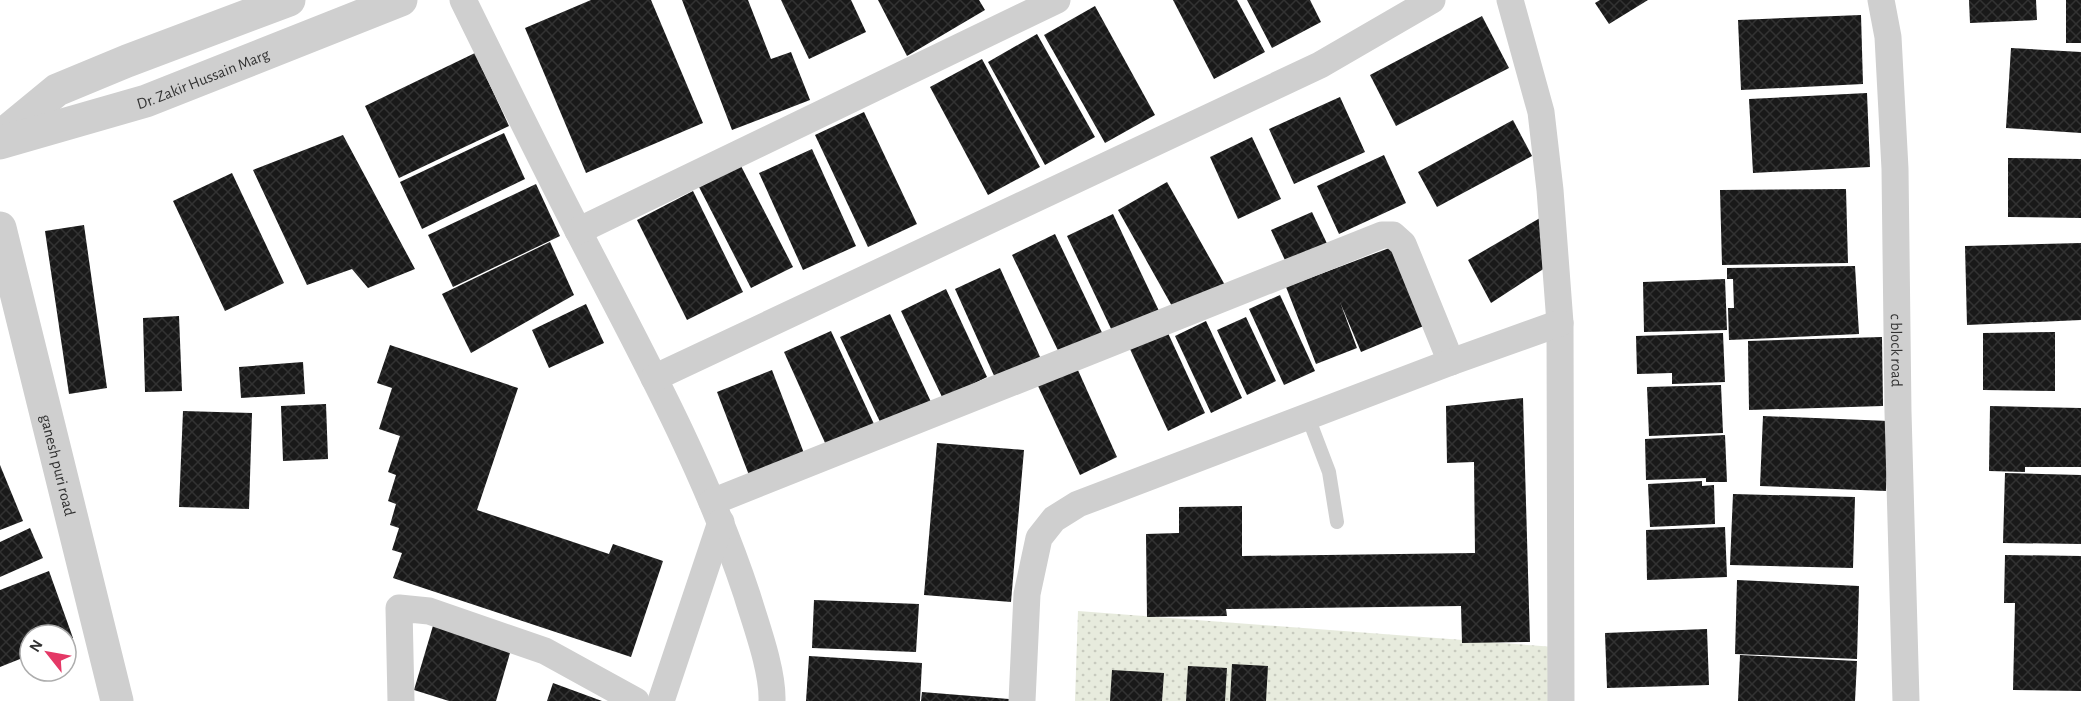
<svg xmlns="http://www.w3.org/2000/svg" width="2081" height="701" font-family="'Alegreya Sans',sans-serif">
<style>
.park{fill:url(#park-dots)}
.building{fill:url(#building-cross-hatch)}
.lines{fill:none;stroke-linecap:round;stroke-linejoin:round}
.service{stroke:#cfcfcf;stroke-width:14}
.minor{stroke:#cfcfcf;stroke-width:27}
.tertiary{stroke:#cfcfcf;stroke-width:33}
.labels{text-anchor:middle;stroke-width:6;stroke-linejoin:round;paint-order:stroke}
.street-label{font-size:16px;fill:#323232;stroke:#fff}
</style>
<defs>
<pattern id="park-dots" width="8" height="8" patternUnits="userSpaceOnUse" patternTransform="scale(1.5)"><rect width="8" height="8" fill="#e7ebdd"/><path d="M2 2h.1M6 6h.1" fill="none" stroke="#c7cabe" stroke-width="1.8" stroke-linecap="round"/></pattern>
<pattern id="building-cross-hatch" width="8" height="8" patternUnits="userSpaceOnUse" patternTransform="scale(1.5)"><rect width="8" height="8" fill="#191919"/><path d="M0 0l8 8M0 8l8-8" fill="none" stroke="#323232"/></pattern>
</defs>
<rect width="100%" height="100%" fill="#fff"/>
<path class="park" d="M1078,611L1555,647L1563,701H1075Z"/>
<g class="building">
<path d="M591,0H651L703,123L586,173L525,28Z"/>
<path d="M682,0H748L771,59L791,52L810,100L732,130Z"/>
<path d="M781,0H851L866,32L809,59Z"/>
<path d="M878,0H979L985,10L907,56Z"/>
<path d="M1173,0H1237L1265,52L1214,79Z"/>
<path d="M1247,0H1310L1321,22L1272,48Z"/>
<path d="M1600,0H1648L1609,24L1595,3Z"/>
<path d="M1969,0H2036L2037,20L1970,23Z"/>
<rect x="2066" y="0" width="15" height="43"/>
<path d="M1095,6L1155,115L1105,143L1044,35Z"/>
<path d="M1861,15L1863,84L1741,90L1738,20Z"/>
<path d="M1482,16L1509,68L1396,126L1370,75Z"/>
<path d="M1037,34L1095,137L1045,165L988,62Z"/>
<path d="M2011,48L2081,52V133L2006,128Z"/>
<path d="M475,53L509,126L399,178L365,106Z"/>
<path d="M982,59L1040,167L988,195L930,87Z"/>
<path d="M1867,93L1870,167L1753,173L1749,99Z"/>
<path d="M1340,97L1365,152L1294,184L1269,129Z"/>
<path d="M864,112L917,224L868,247L815,135Z"/>
<path d="M1513,120L1532,156L1437,207L1418,172Z"/>
<path d="M504,133L525,179L422,229L400,182Z"/>
<path d="M343,135L415,269L368,288L352,269L307,285L253,170Z"/>
<path d="M1252,137L1281,199L1238,219L1210,157Z"/>
<path d="M812,149L856,246L803,270L759,173Z"/>
<path d="M1384,155L1406,203L1339,234L1317,186Z"/>
<path d="M2008,158L2081,159V218L2008,217Z"/>
<path d="M741,166L793,267L751,288L699,187Z"/>
<path d="M232,173L284,283L225,311L173,201Z"/>
<path d="M1167,182L1226,287L1177,315L1118,210Z"/>
<path d="M536,184L560,236L453,287L428,235Z"/>
<path d="M1846,189L1848,263L1722,265L1720,190Z"/>
<path d="M693,191L743,292L687,320L637,220Z"/>
<path d="M1312,212L1331,252L1290,271L1271,230Z"/>
<path d="M1113,214L1160,313L1114,335L1067,236Z"/>
<path d="M1540,218L1545,268L1491,303L1468,260Z"/>
<path d="M84,225L107,388L69,394L45,231Z"/>
<path d="M1055,234L1106,341L1063,361L1012,255Z"/>
<path d="M550,242L574,295L471,353L442,294Z"/>
<path d="M2081,243V320L1967,325L1965,246Z"/>
<path d="M1392,247L1426,325L1361,352L1340,302L1357,348L1316,364L1286,287Z"/>
<path d="M1855,266L1859,334L1729,340L1728,308H1734L1733,279H1727V268Z"/>
<path d="M1000,268L1041,359L996,380L955,289Z"/>
<path d="M1725,279L1727,330L1644,332L1643,282Z"/>
<path d="M946,289L987,377L943,399L901,311Z"/>
<path d="M1280,295L1315,371L1284,385L1249,309Z"/>
<path d="M586,304L604,343L549,368L532,330Z"/>
<path d="M890,314L931,402L882,426L840,337Z"/>
<path d="M179,316L182,391L145,392L143,318Z"/>
<path d="M1246,317L1276,381L1247,395L1217,330Z"/>
<path d="M1206,321L1242,398L1211,413L1175,336Z"/>
<path d="M831,331L874,424L826,445L784,352Z"/>
<path d="M1167,331L1205,413L1168,431L1130,349Z"/>
<path d="M2055,332V391L1983,390V333Z"/>
<path d="M1723,333L1725,382L1672,384V373L1637,374L1636,336Z"/>
<path d="M1882,337L1883,406L1749,410L1748,341Z"/>
<path d="M390,345L518,388L477,510L609,554L613,544L663,561L631,657L393,578L402,553L392,550L399,528L390,525L396,504L388,501L396,475L388,472L400,436L379,429L392,388L377,383Z"/>
<path d="M303,362L305,394L241,398L239,367Z"/>
<path d="M1077,368L1117,457L1080,475L1038,386Z"/>
<path d="M772,370L807,461L752,483L717,392Z"/>
<path d="M1721,385L1723,433L1649,436L1647,387Z"/>
<path d="M1523,398L1530,642L1462,643L1461,606L1226,609L1227,616L1147,617L1146,534L1179,533V507L1242,506V556L1475,553L1474,462L1447,463L1446,406Z"/>
<path d="M326,404L328,459L283,461L281,406Z"/>
<path d="M1990,406L2081,408V467H2025V472L1989,471Z"/>
<path d="M183,411L252,413L249,509L179,507Z"/>
<path d="M1763,416L1889,421L1886,491L1760,486Z"/>
<path d="M1725,435L1727,482H1706V478L1646,480L1645,439Z"/>
<path d="M937,443L1024,450L1011,602L924,595Z"/>
<path d="M0,465L23,521L0,530Z"/>
<path d="M2005,473L2081,475V544L2003,543Z"/>
<path d="M1702,481V486L1714,485L1715,524L1650,527L1648,484Z"/>
<path d="M1733,494L1855,497L1853,568L1730,565Z"/>
<path d="M1725,527L1727,577L1647,580L1646,530Z"/>
<path d="M30,528L43,558L0,577V542Z"/>
<path d="M2005,555L2081,556V691L2013,690L2015,603H2004Z"/>
<path d="M49,571L73,638L66,640V635H30V655L0,667V590Z"/>
<path d="M1737,580L1859,586L1857,659L1735,654Z"/>
<path d="M814,600L919,604L916,652L812,648Z"/>
<path d="M435,619L512,646L496,701H449L414,690Z"/>
<path d="M1707,629L1709,685L1607,688L1605,633Z"/>
<path d="M1740,655L1857,661L1855,701H1738Z"/>
<path d="M809,656L922,663L920,701H806Z"/>
<path d="M1232,664L1268,666L1266,701H1230Z"/>
<path d="M1188,666L1227,668L1225,701H1186Z"/>
<path d="M1112,670L1164,673L1162,701H1110Z"/>
<path d="M553,683L602,701H547Z"/>
<path d="M922,692L1009,699V701H921Z"/>
</g>
<g class="lines">
<path class="service" d="M1308,417L1329,472L1337,522"/>
<g class="minor">
<path d="M463,0C504,83 544,166 587,248C646,361 707,474 747,595C756,625 773,670 772,701"/>
<path d="M1510,0L1541,112L1550,190L1560,323L1561,701"/>
<path id="s1" d="M1881,0L1888,37L1895,169L1898,412L1906,701"/>
<path d="M578,231L1057,0"/>
<path d="M654,378L1320,65L1432,0"/>
<path d="M712,502L1382,235H1393L1403,244L1451,362"/>
<path d="M401,701L399,608L429,611L545,651L636,701"/>
<path d="M661,701L721,522"/>
<path d="M1022,701L1027,594L1039,538L1054,519L1078,504L1451,362L1560,323"/>
</g>
<g class="tertiary">
<path d="M0,137L57,90L127,61L289,0"/>
<path id="s2" d="M0,143L146,101L401,0"/>
<path id="s3" d="M0,228L117,701"/>
</g>
</g>
<g class="labels">
<g class="street-label">
<text dy="6" stroke="none"><textPath href="#s2" startOffset="213">Dr. Zakir Hussain Marg</textPath></text>
<text dy="6" stroke="none"><textPath href="#s1" startOffset="351">c block road</textPath></text>
<text dy="6" stroke="none"><textPath href="#s3" startOffset="244">ganesh puri road</textPath></text>
</g>
</g>
<g transform="translate(48 653) rotate(301)"><circle r="28" fill="#ffffff" stroke="#adadad" stroke-width="1.5"/>
<path d="M0-4.5L10 22L0 15L-10 22Z" fill="#e43866"/>
<text y="-9" font-size="16" font-weight="bold" text-anchor="middle" fill="#323232">N</text>
</g>
</svg>
